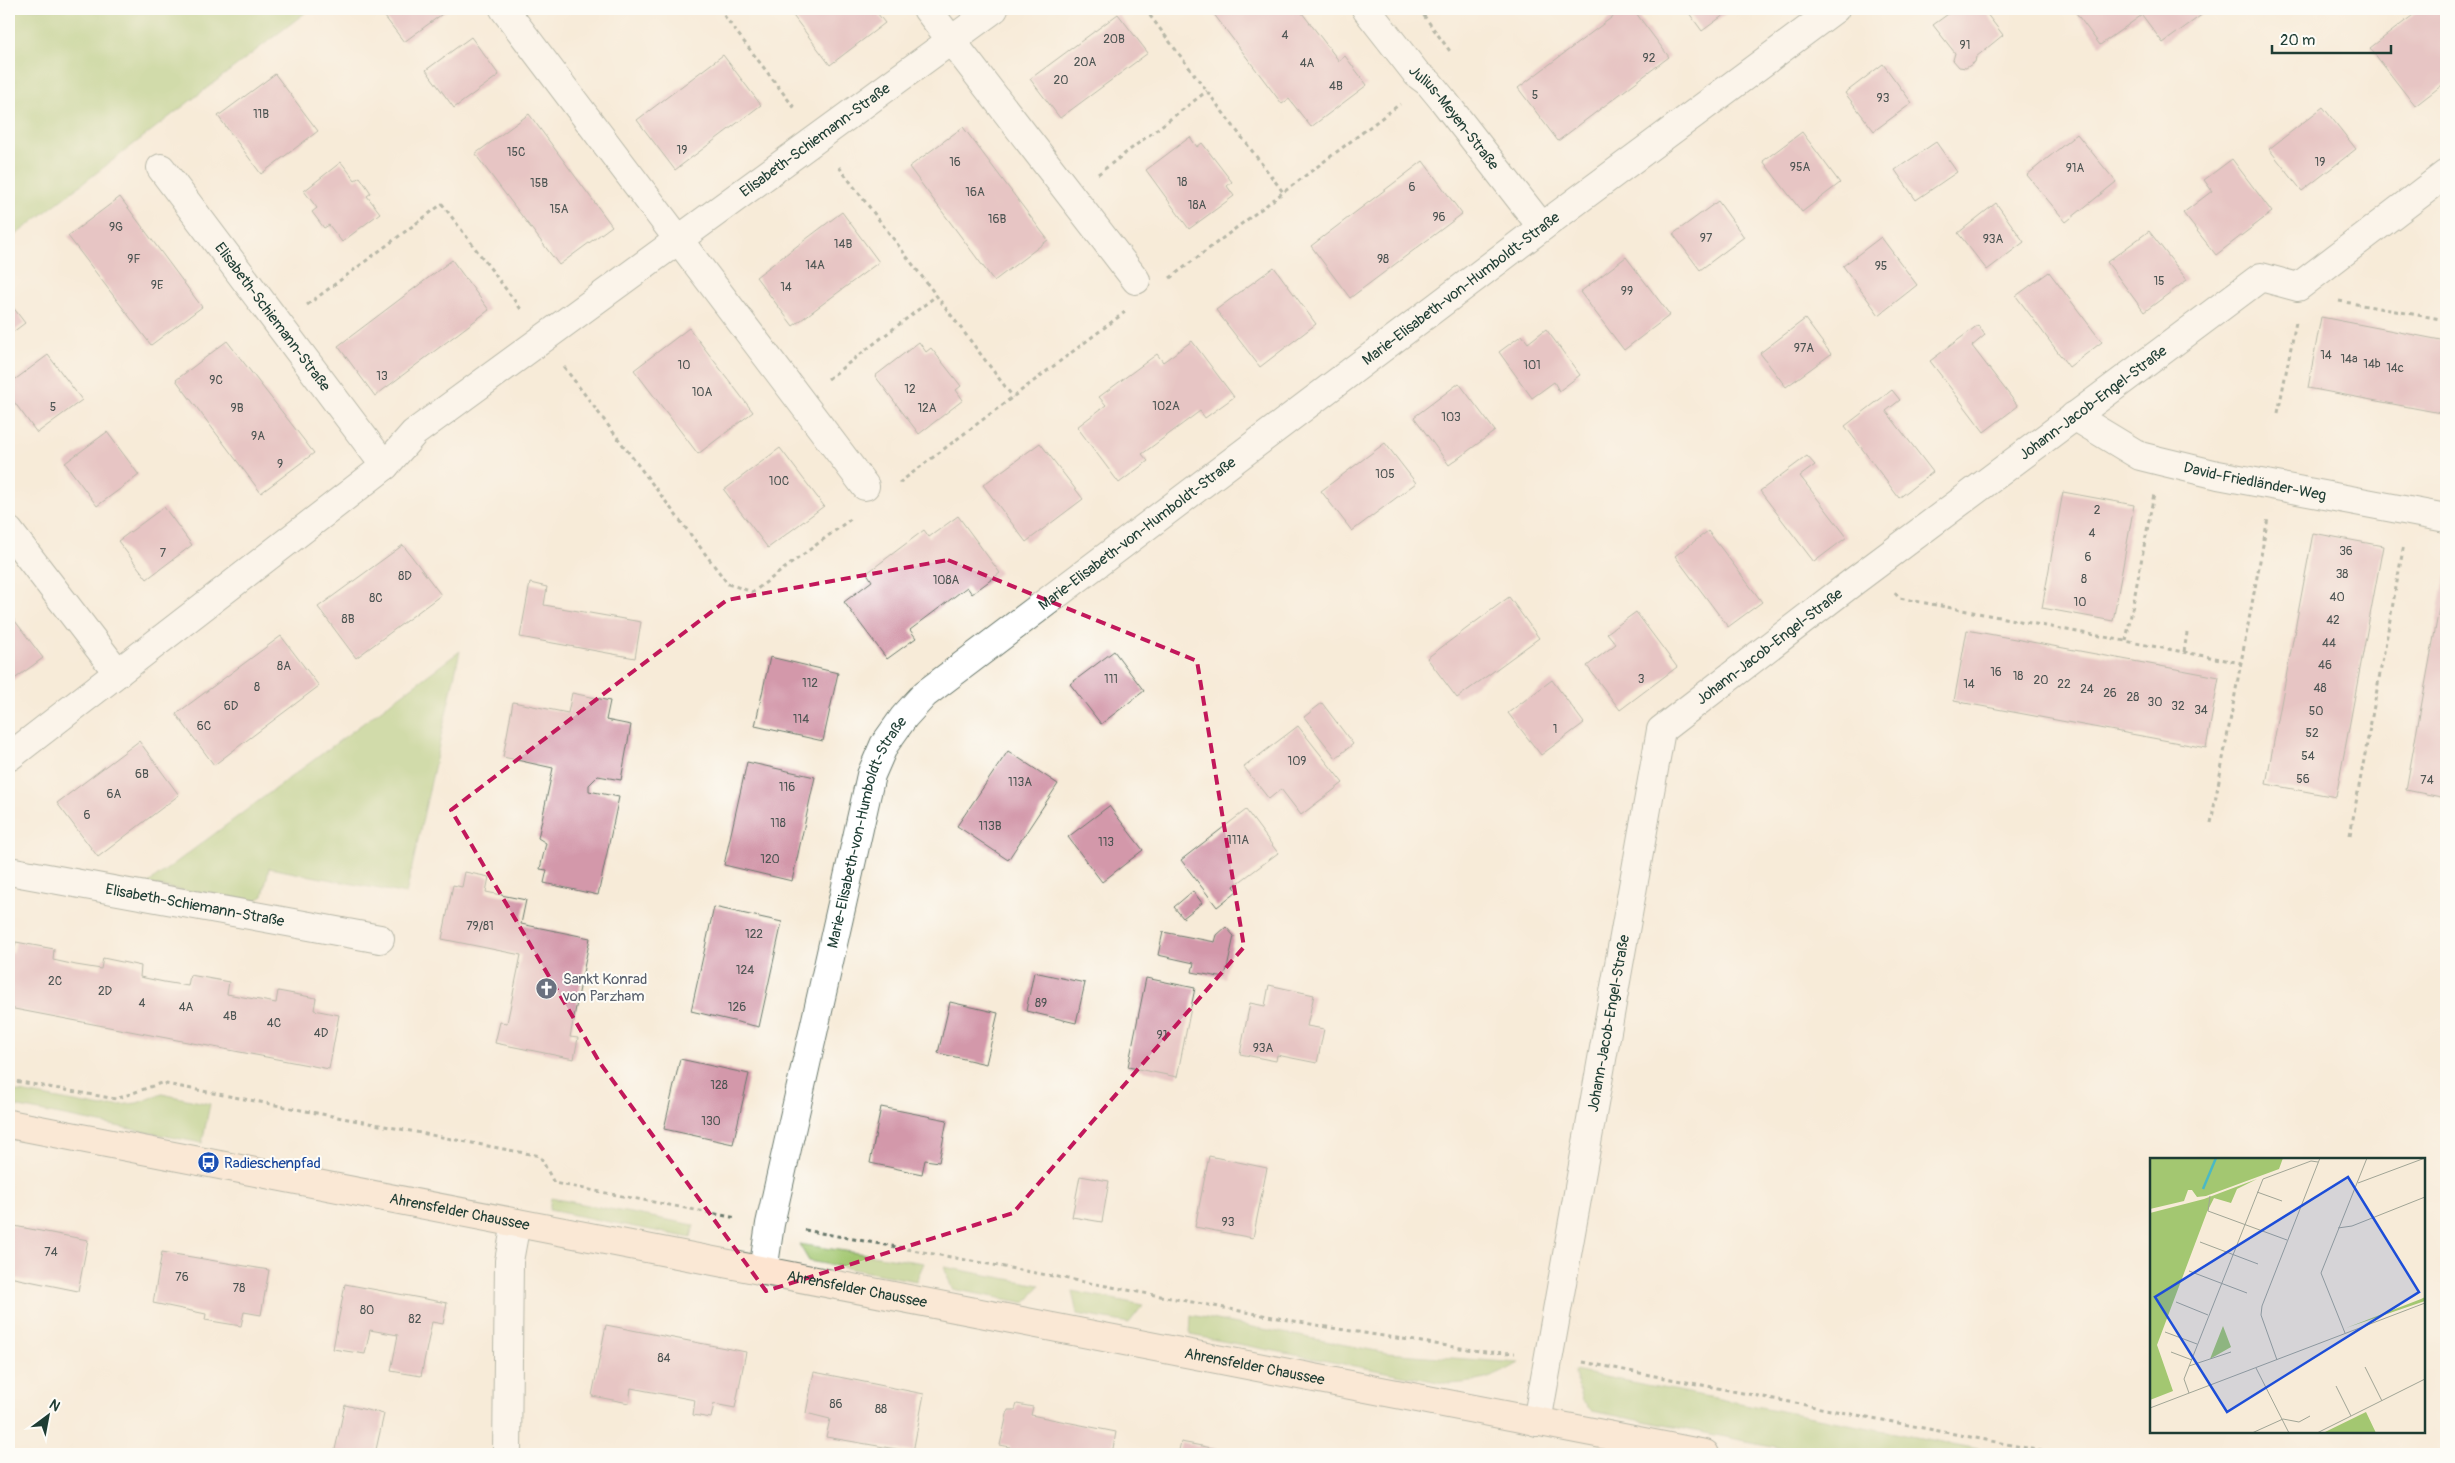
<svg xmlns="http://www.w3.org/2000/svg" width="2455" height="1463" font-family="Pangolin,sans-serif">
<style>
.green{fill:#a3c771;stroke:#618252}
.building{fill:#d398aa}
.lines{fill:none;stroke-linecap:round;stroke-linejoin:round}
.minor-casing{stroke:#6b7a6d;stroke-width:30}
.secondary-casing{stroke:#6b7a6d;stroke-width:30}
.path{stroke:#6b7a6d;stroke-width:3;stroke-dasharray:4 4;stroke-linecap:butt}
.minor{stroke:#fff;stroke-width:28}
.secondary{stroke:#fde4d0;stroke-width:28}
.marked{fill:none;stroke:#c2185b;stroke-width:4;stroke-dasharray:10 6;stroke-linejoin:round}
.labels{text-anchor:middle;stroke-width:4;stroke-linejoin:round;paint-order:stroke}
.number-label{font-size:12px;fill:#4c5452}
.street-label{font-size:15px;fill:#1f3d34;stroke:#fdfcf7}
.worship-label{font-size:15px;fill:#5b616d;stroke:#fdfcf7;text-anchor:start}
.transit-label{font-size:15px;fill:#164399;stroke:#fdfcf7;text-anchor:start}
.inset-river{fill:none;stroke:#4bb9c5;stroke-width:2.5}
.inset-road{fill:none;stroke:#a1a596;stroke-width:1}
.view{fill:#1d4ed8;fill-opacity:0.15;stroke:#1d4ed8;stroke-width:2.5}
.inset-edge{fill:none;stroke:#1f3d34;stroke-width:2.5}
</style>
<rect width="100%" height="100%" fill="#fdfcf7"/>
<filter id="ink" filterUnits="userSpaceOnUse"><feTurbulence type="fractalNoise" baseFrequency=".02" numOctaves="2"/><feDisplacementMap in="SourceGraphic" scale="10" xChannelSelector="R" yChannelSelector="G"/><feConvolveMatrix kernelMatrix="1 2 1 2 8 2 1 2 1" color-interpolation-filters="sRGB"/></filter>
<filter id="wash" filterUnits="userSpaceOnUse"><feTurbulence type="fractalNoise" baseFrequency=".0096" numOctaves="4" result="noise"/><feDisplacementMap in="SourceGraphic" scale="20" xChannelSelector="R" yChannelSelector="G"/><feGaussianBlur stdDeviation="1.12" result="paint"/><feColorMatrix in="noise" values="0 0 0 0 0 0 0 0 0 0 0 0 0 0 0 0 0 1.4 0 .05"/><feComposite in="paint" operator="in"/></filter>
<g filter="url(#wash)">
<rect width="100%" height="100%" fill="#f7ebd8"/>
<g class="green">
<path d="M9,9H310L9,240Z"/>
<path d="M460,651L406,894L269,868L263,896L251,903L147,884Z"/>
<path d="M9,1090L102,1107L137,1103L162,1094L210,1104L202,1143L9,1105Z"/>
<path d="M551,1198L694,1225L691,1238L549,1210Z"/>
<path d="M799,1244L924,1263L916,1281L809,1261Z"/>
<path d="M944,1267L1040,1285L1026,1303L952,1289Z"/>
<path d="M1072,1291L1143,1305L1129,1323L1077,1314Z"/>
<path d="M1191,1315L1387,1353L1519,1363C1492,1379 1481,1382 1449,1384L1190,1335Z"/>
<path d="M1574,1371L2004,1454H1813L1592,1411L1582,1401Z"/>
</g>
<g id="blocks">
<g class="building">
<path d="M379,9H449L404,42Z"/>
<path d="M788,9H874L885,23L830,65Z"/>
<path d="M1210,9H1299L1339,61L1345,56L1367,85L1311,127L1289,99L1282,104Z"/>
<path d="M1623,9H1633L1669,57L1558,141L1518,88Z"/>
<path d="M1686,9H1732L1702,31Z"/>
<path d="M1955,9H1983L2003,35L1976,57L1975,62L1966,68L1959,67L1953,60L1955,53L1933,25Z"/>
<path d="M2073,9H2205L2207,11L2163,43L2142,15L2100,45Z"/>
<path d="M2421,9H2446V82L2415,106L2370,48Z"/>
<path d="M1118,14L1148,53L1060,118L1030,79Z"/>
<path d="M471,37L499,75L454,108L426,70Z"/>
<path d="M723,55L761,105L675,170L637,120Z"/>
<path d="M1883,64L1912,103L1874,131L1845,93Z"/>
<path d="M275,74L318,131L261,174L218,116Z"/>
<path d="M2323,107L2356,149L2302,191L2269,149Z"/>
<path d="M529,114L612,226L559,265L475,154Z"/>
<path d="M963,127L1048,240L994,281L909,167Z"/>
<path d="M1802,132L1840,183L1802,212L1763,161Z"/>
<path d="M2077,134L2116,182L2066,222L2027,175Z"/>
<path d="M1190,137L1197,147L1202,143L1232,182L1227,186L1234,196L1189,229L1146,170Z"/>
<path d="M1936,142L1957,172L1916,200L1895,170Z"/>
<path d="M2232,159L2272,212L2216,255L2183,213L2212,191L2204,180Z"/>
<path d="M1423,161L1462,214L1350,298L1311,246Z"/>
<path d="M341,162L355,180L360,177L371,193L367,196L380,213L342,242L329,225L324,228L312,212L317,208L304,191Z"/>
<path d="M120,197L202,307L151,345L68,236Z"/>
<path d="M1718,201L1744,237L1700,270L1673,234Z"/>
<path d="M1996,203L2024,242L1987,270L1958,233Z"/>
<path d="M842,212L879,262L793,326L756,277Z"/>
<path d="M2149,231L2187,280L2144,312L2107,262Z"/>
<path d="M1881,237L1917,285L1879,315L1843,266Z"/>
<path d="M1626,257L1670,315L1624,350L1580,292Z"/>
<path d="M452,260L489,310L375,396L338,346Z"/>
<path d="M1274,267L1316,324L1260,367L1216,310Z"/>
<path d="M2049,272L2102,342L2069,367L2016,296Z"/>
<path d="M9,302L25,323L9,335Z"/>
<path d="M2321,317L2446,341V414L2308,388Z"/>
<path d="M1805,319L1831,354L1786,387L1760,353Z"/>
<path d="M1978,325L1985,335L1972,346L2018,406L1984,432L1930,361Z"/>
<path d="M689,328L753,412L698,454L634,370Z"/>
<path d="M1546,329L1580,375L1559,391L1554,382L1532,398L1499,352L1522,335L1528,343Z"/>
<path d="M227,341L314,453L261,493L176,380Z"/>
<path d="M1192,341L1234,397L1205,418L1200,411L1142,454L1148,461L1119,483L1077,427L1106,405L1099,397L1157,354L1163,362Z"/>
<path d="M919,342L926,352L931,348L961,386L956,390L963,400L919,434L875,376Z"/>
<path d="M48,355L82,400L37,433L9,395V384Z"/>
<path d="M1459,383L1495,431L1449,465L1414,417Z"/>
<path d="M1892,390L1900,400L1886,411L1933,472L1899,498L1845,426Z"/>
<path d="M107,432L139,475L97,506L65,463Z"/>
<path d="M1040,443L1083,499L1026,542L983,485Z"/>
<path d="M1385,443L1416,483L1352,531L1321,491Z"/>
<path d="M780,448L824,506L768,548L724,490Z"/>
<path d="M1807,456L1815,465L1800,476L1847,537L1814,562L1760,491Z"/>
<path d="M2063,492L2134,505L2113,621L2042,608Z"/>
<path d="M164,507L192,545L147,579L118,541Z"/>
<path d="M958,516L1000,573L972,594L967,587L910,630L916,638L887,659L844,602L872,581L867,573L924,530L929,537Z"/>
<path d="M1708,531L1762,602L1728,627L1675,556Z"/>
<path d="M2313,533L2383,546L2336,797L2266,784Z"/>
<path d="M403,545L441,595L356,658L318,607Z"/>
<path d="M2445,576H2446V798L2406,790Z"/>
<path d="M530,583L547,587L544,605L641,622L635,658L520,637Z"/>
<path d="M1509,597L1539,638L1457,698L1427,658Z"/>
<path d="M1636,612L1677,667L1620,710L1587,666L1616,644L1607,633Z"/>
<path d="M9,613L43,658L9,683Z"/>
<path d="M1967,630L2219,677L2206,748L1954,701Z"/>
<path d="M281,636L319,686L214,765L176,714Z"/>
<path d="M1114,651L1144,691L1101,724L1070,684Z"/>
<path d="M770,657L838,673L823,741L755,726Z"/>
<path d="M1552,680L1584,723L1541,755L1508,713Z"/>
<path d="M572,693L610,701L606,720L631,725L621,780L598,776L589,785V791L619,797L598,895L544,883L547,870L540,869L546,843L538,838L553,768L503,757L513,702L568,713Z"/>
<path d="M1322,703L1353,744L1336,758L1304,717Z"/>
<path d="M1298,726L1343,783L1301,815L1281,789L1269,799L1244,767Z"/>
<path d="M139,741L179,795L98,857L57,803Z"/>
<path d="M1008,751L1058,784L1008,860L957,826Z"/>
<path d="M747,762L815,777L792,881L724,865Z"/>
<path d="M1109,806L1143,850L1102,882L1068,837Z"/>
<path d="M1246,810L1278,853L1234,886L1237,891L1217,907L1181,860Z"/>
<path d="M465,872L489,877L486,892L526,900L521,924L590,938L570,1037L578,1038L574,1059L495,1043L500,1022L507,1023L521,955L442,939L453,885L462,887Z"/>
<path d="M1193,891L1202,903L1183,918L1174,907Z"/>
<path d="M714,907L782,922L759,1027L691,1011Z"/>
<path d="M1226,927L1234,936L1225,978L1192,972L1194,963L1158,955L1163,932L1215,942L1217,935Z"/>
<path d="M16,942L54,949L53,960L76,965L101,969L103,958L141,966L140,977L164,982L188,986L190,975L229,982L227,994L276,1003L278,991L316,998L314,1010L339,1015L329,1069L9,1008V952L13,953Z"/>
<path d="M1034,972L1085,983L1076,1023L1026,1011Z"/>
<path d="M1146,978L1195,988L1177,1077L1128,1067Z"/>
<path d="M1269,985L1314,995L1307,1026L1324,1029L1317,1063L1277,1055L1276,1061L1240,1054L1250,1003L1265,1006Z"/>
<path d="M950,1002L998,1013L986,1064L938,1053Z"/>
<path d="M680,1059L749,1074L733,1144L664,1129Z"/>
<path d="M881,1107L947,1120L939,1162L925,1160L922,1174L870,1163Z"/>
<path d="M1209,1156L1267,1168L1253,1238L1195,1227Z"/>
<path d="M1080,1176L1109,1181L1102,1222L1072,1217Z"/>
<path d="M9,1225L88,1240L78,1291L9,1277Z"/>
<path d="M162,1252L269,1270L261,1315L244,1312L241,1326L205,1320L206,1314L153,1303Z"/>
<path d="M345,1284L447,1303L443,1324L432,1322L421,1376L391,1371L398,1335L370,1330L365,1354L333,1349Z"/>
<path d="M606,1325L746,1352L735,1408L714,1404L711,1418L693,1415L695,1400L631,1388L629,1403L592,1396Z"/>
<path d="M814,1372L924,1394L913,1452L826,1437L830,1419L806,1413Z"/>
<path d="M1017,1404L1033,1407L1031,1415L1116,1432L1112,1454H1009L1010,1447L1000,1445L1008,1410H1015Z"/>
<path d="M345,1405L384,1414L375,1454H334Z"/>
<path d="M1181,1442L1233,1452V1454H1178Z"/>
</g>
</g>
</g>
<g filter="url(#ink)">
<use href="#blocks" fill-opacity="0" stroke="#6b7a6d" stroke-width="1"/>
<g class="lines">
<defs>
<g id="minor">
<path d="M504,9L865,486"/>
<path d="M927,9L1136,280"/>
<path id="s1" d="M1366,9L1417,74L1429,83L1443,100L1542,227"/>
<path id="s2" d="M161,168L385,466"/>
<path id="s3" d="M2074,416L2140,456L2160,461L2218,475L2446,518"/>
<path d="M9,531L118,673"/>
<path id="s4" d="M9,757L385,466L414,433L994,9"/>
<path id="s5" d="M9,871L380,939"/>
<path id="s6" d="M763,1271L770,1224L871,775L884,745L904,717L925,694L1558,215L1835,9"/>
<path id="s7" d="M1537,1422L1661,730L1853,582L2261,277L2298,287L2446,174"/>
<path d="M507,1454L509,1261L516,1223"/>
</g>
<g id="secondary">
<path id="s8" d="M9,1124L1705,1454"/>
</g>
</defs>
<use href="#minor" class="minor-casing"/>
<use href="#secondary" class="secondary-casing"/>
<g class="path">
<path d="M719,9L796,110"/>
<path d="M1145,9L1283,192"/>
<path d="M1419,9L1452,54"/>
<path d="M839,167L1013,397"/>
<path d="M1098,174L1207,91"/>
<path d="M1170,278L1400,104"/>
<path d="M2339,301L2446,320"/>
<path d="M307,305L442,204L523,312"/>
<path d="M564,367L728,584L753,592L852,518"/>
<path d="M828,379L936,296"/>
<path d="M2278,413L2296,322"/>
<path d="M899,483L1125,312"/>
<path d="M1895,593L1899,598L2241,663"/>
<path d="M2126,641L2154,494"/>
<path d="M2184,652L2187,633"/>
<path d="M2211,823L2268,518"/>
<path d="M2350,835L2404,544"/>
<path d="M9,1080L116,1099L161,1083L540,1156L554,1183L737,1218"/>
<path d="M805,1230L1332,1328L1486,1352L1515,1353"/>
<path d="M1583,1362L2058,1454"/>
</g>
<use href="#minor" class="minor"/>
<use href="#secondary" class="secondary"/>
</g>
</g>
<path d="M0 0H2455V1463H0ZM948,560L1197,661L1244,947L1013,1213L766,1291L600,1063L451,810L727,600Z" fill="#f7ebd8" fill-opacity=".55" fill-rule="evenodd"/>
<path class="marked" d="M948,560L1197,661L1244,947L1013,1213L766,1291L600,1063L451,810L727,600Z"/>
<defs>
<symbol id="church-disc" viewBox="-11 -11 22 22"><circle r="9.5" fill="#6b7280" stroke="#fdfcf7"/><path d="M-1.2-6h2.4v3.5h3.3v2.4h-3.3V6h-2.4V-.1h-3.3v-2.4h3.3Z" fill="#fff"/></symbol>
<symbol id="bus-disc" viewBox="-11 -11 22 22"><circle r="9.5" fill="#1a4fb4" stroke="#fdfcf7"/><path d="M-5-6H5V4H4V6H2V4H-2V6H-4V4H-5ZM-3.5-4V0h7V-4ZM-3.5 1.2v1.5H-2V1.2ZM2 1.2v1.5H3.5V1.2Z" fill="#fff"/></symbol>
</defs>
<g fill-rule="evenodd">
<use href="#church-disc" x="534" y="976" width="25" height="25"/>
<use href="#bus-disc" x="196" y="1150" width="25" height="25"/>
</g>
<g class="labels">
<g class="number-label">
<text x="1285" y="39">4</text>
<text x="1114" y="43">20B</text>
<text x="1965" y="49">91</text>
<text x="1649" y="62">92</text>
<text x="1085" y="66">20A</text>
<text x="1307" y="67">4A</text>
<text x="1061" y="84">20</text>
<text x="1336" y="90">4B</text>
<text x="1535" y="99">5</text>
<text x="1883" y="102">93</text>
<text x="261" y="118">11B</text>
<text x="682" y="154">19</text>
<text x="516" y="156">15C</text>
<text x="955" y="166">16</text>
<text x="2320" y="166">19</text>
<text x="1800" y="171">95A</text>
<text x="2075" y="172">91A</text>
<text x="1182" y="186">18</text>
<text x="539" y="187">15B</text>
<text x="1412" y="191">6</text>
<text x="975" y="196">16A</text>
<text x="1197" y="209">18A</text>
<text x="559" y="213">15A</text>
<text x="1439" y="221">96</text>
<text x="997" y="223">16B</text>
<text x="116" y="231">9G</text>
<text x="1706" y="242">97</text>
<text x="1993" y="243">93A</text>
<text x="843" y="248">14B</text>
<text x="134" y="263">9F</text>
<text x="1383" y="263">98</text>
<text x="815" y="269">14A</text>
<text x="1881" y="270">95</text>
<text x="2159" y="285">15</text>
<text x="157" y="289">9E</text>
<text x="786" y="291">14</text>
<text x="1627" y="295">99</text>
<text x="1804" y="352">97A</text>
<text x="2326" y="359">14</text>
<text x="2349" y="363">14a</text>
<text x="2372" y="368">14b</text>
<text x="684" y="369">10</text>
<text x="1532" y="369">101</text>
<text x="2395" y="372">14c</text>
<text x="382" y="380">13</text>
<text x="216" y="384">9C</text>
<text x="910" y="393">12</text>
<text x="702" y="396">10A</text>
<text x="1166" y="410">102A</text>
<text x="53" y="411">5</text>
<text x="237" y="412">9B</text>
<text x="927" y="412">12A</text>
<text x="1451" y="421">103</text>
<text x="258" y="440">9A</text>
<text x="280" y="468">9</text>
<text x="1385" y="478">105</text>
<text x="779" y="485">10C</text>
<text x="2097" y="514">2</text>
<text x="2092" y="537">4</text>
<text x="2346" y="555">36</text>
<text x="163" y="557">7</text>
<text x="2088" y="561">6</text>
<text x="2342" y="578">38</text>
<text x="405" y="580">8D</text>
<text x="2084" y="583">8</text>
<text x="946" y="584">108A</text>
<text x="2337" y="601">40</text>
<text x="376" y="602">8C</text>
<text x="2080" y="606">10</text>
<text x="348" y="623">8B</text>
<text x="2333" y="624">42</text>
<text x="2329" y="647">44</text>
<text x="2325" y="669">46</text>
<text x="284" y="670">8A</text>
<text x="1996" y="676">16</text>
<text x="2018" y="680">18</text>
<text x="1111" y="683">111</text>
<text x="1641" y="683">3</text>
<text x="2041" y="684">20</text>
<text x="810" y="687">112</text>
<text x="1969" y="688">14</text>
<text x="2064" y="688">22</text>
<text x="257" y="691">8</text>
<text x="2320" y="692">48</text>
<text x="2087" y="693">24</text>
<text x="2110" y="697">26</text>
<text x="2133" y="701">28</text>
<text x="2155" y="706">30</text>
<text x="231" y="710">6D</text>
<text x="2178" y="710">32</text>
<text x="2201" y="714">34</text>
<text x="2316" y="715">50</text>
<text x="801" y="723">114</text>
<text x="204" y="730">6C</text>
<text x="1555" y="733">1</text>
<text x="2312" y="737">52</text>
<text x="2308" y="760">54</text>
<text x="1297" y="765">109</text>
<text x="142" y="778">6B</text>
<text x="2303" y="783">56</text>
<text x="2427" y="784">74</text>
<text x="1020" y="786">113A</text>
<text x="787" y="791">116</text>
<text x="114" y="798">6A</text>
<text x="87" y="819">6</text>
<text x="778" y="827">118</text>
<text x="990" y="830">113B</text>
<text x="1238" y="844">111A</text>
<text x="1106" y="846">113</text>
<text x="770" y="863">120</text>
<text x="480" y="930">79/81</text>
<text x="754" y="938">122</text>
<text x="745" y="974">124</text>
<text x="55" y="985">2C</text>
<text x="105" y="995">2D</text>
<text x="142" y="1007">4</text>
<text x="1041" y="1007">89</text>
<text x="186" y="1011">4A</text>
<text x="737" y="1011">126</text>
<text x="230" y="1020">4B</text>
<text x="274" y="1027">4C</text>
<text x="321" y="1037">4D</text>
<text x="1162" y="1039">91</text>
<text x="1263" y="1052">93A</text>
<text x="719" y="1089">128</text>
<text x="711" y="1125">130</text>
<text x="1228" y="1226">93</text>
<text x="51" y="1256">74</text>
<text x="182" y="1281">76</text>
<text x="239" y="1292">78</text>
<text x="367" y="1314">80</text>
<text x="415" y="1323">82</text>
<text x="664" y="1362">84</text>
<text x="836" y="1408">86</text>
<text x="881" y="1413">88</text>
</g>
<g class="street-label">
<text dy="5" stroke="none"><textPath href="#s1" startOffset="140">Julius-Meyen-Straße</textPath></text>
<text dy="5" stroke="none"><textPath href="#s4" startOffset="1016">Elisabeth-Schiemann-Straße</textPath></text>
<text dy="5" stroke="none"><textPath href="#s6" startOffset="1278">Marie-Elisabeth-von-Humboldt-Straße</textPath></text>
<text dy="5" stroke="none"><textPath href="#s2" startOffset="186">Elisabeth-Schiemann-Straße</textPath></text>
<text dy="5" stroke="none"><textPath href="#s7" startOffset="1245">Johann-Jacob-Engel-Straße</textPath></text>
<text dy="5" stroke="none"><textPath href="#s3" startOffset="195">David-Friedländer-Weg</textPath></text>
<text dy="5" stroke="none"><textPath href="#s6" startOffset="872">Marie-Elisabeth-von-Humboldt-Straße</textPath></text>
<text dy="5" stroke="none"><textPath href="#s7" startOffset="840">Johann-Jacob-Engel-Straße</textPath></text>
<text dy="5" stroke="none"><textPath href="#s6" startOffset="452">Marie-Elisabeth-von-Humboldt-Straße</textPath></text>
<text dy="5" stroke="none"><textPath href="#s5" startOffset="189">Elisabeth-Schiemann-Straße</textPath></text>
<text dy="5" stroke="none"><textPath href="#s7" startOffset="405">Johann-Jacob-Engel-Straße</textPath></text>
<text dy="5" stroke="none"><textPath href="#s8" startOffset="459">Ahrensfelder Chaussee</textPath></text>
<text dy="5" stroke="none"><textPath href="#s8" startOffset="864">Ahrensfelder Chaussee</textPath></text>
<text dy="5" stroke="none"><textPath href="#s8" startOffset="1269">Ahrensfelder Chaussee</textPath></text>
</g>
<g class="worship-label">
<text x="563" y="984">Sankt Konrad<tspan x="563" dy="17">von Parzham</tspan></text>
</g>
<g class="transit-label">
<text x="224" y="1168">Radieschenpfad</text>
</g>
</g>
<g transform="translate(2150 1158)">
<rect width="275" height="275" fill="#f7ebd8"/>
<path d="M0,0H133L129,11L56,38L47,39L42,32H38L34,43L0,51ZM107,21L87,31L81,45L64,40L57,54L7,187L23,233L0,242V55L54,41ZM275,139V143L196,170L271,141ZM73,168L81,189L60,201ZM216,254L226,275H173Z" fill="#a3c771"/>
<path class="inset-river" d="M53,31L66,0"/>
<path class="inset-road" d="M208,25L275,0M107,34L132,43M60,38L58,53L137,82M188,70L202,68L275,39M50,84L108,106M39,113L97,135M26,144L58,157M15,174L47,186M195,175L171,115L217,0M21,194L42,202M127,202L111,157L112,148L170,0M39,208L81,194M215,209L232,243M106,210L139,275M186,228L201,258M39,235L34,221L113,21L161,3L168,4M0,250L275,145M133,261L149,264L160,258M102,275L133,261M167,275L275,221"/>
<path class="view" d="M198,19L269,134L77,254L5,139Z"/>
<rect width="275" height="275" class="inset-edge"/>
</g>
<rect width="2455" height="1463" fill="none" stroke="#fdfcf7" stroke-width="30"/>
<g transform="translate(48 1416) rotate(32)" stroke="#fdfcf7" stroke-width="4" paint-order="stroke">
<path d="M0-4L9 19L0 12L-9 19Z" fill="#1f3d34"/>
<text y="-8" font-size="14" font-weight="bold" text-anchor="middle" fill="#1f3d34">N</text>
</g>
<path d="M2272 45v8h119v-8" fill="none" stroke="#1f3d34" stroke-width="2.5"/>
<text x="2280" y="45" font-size="15" fill="#1f3d34" stroke="#fdfcf7" stroke-width="4" paint-order="stroke">20 m</text>
</svg>
